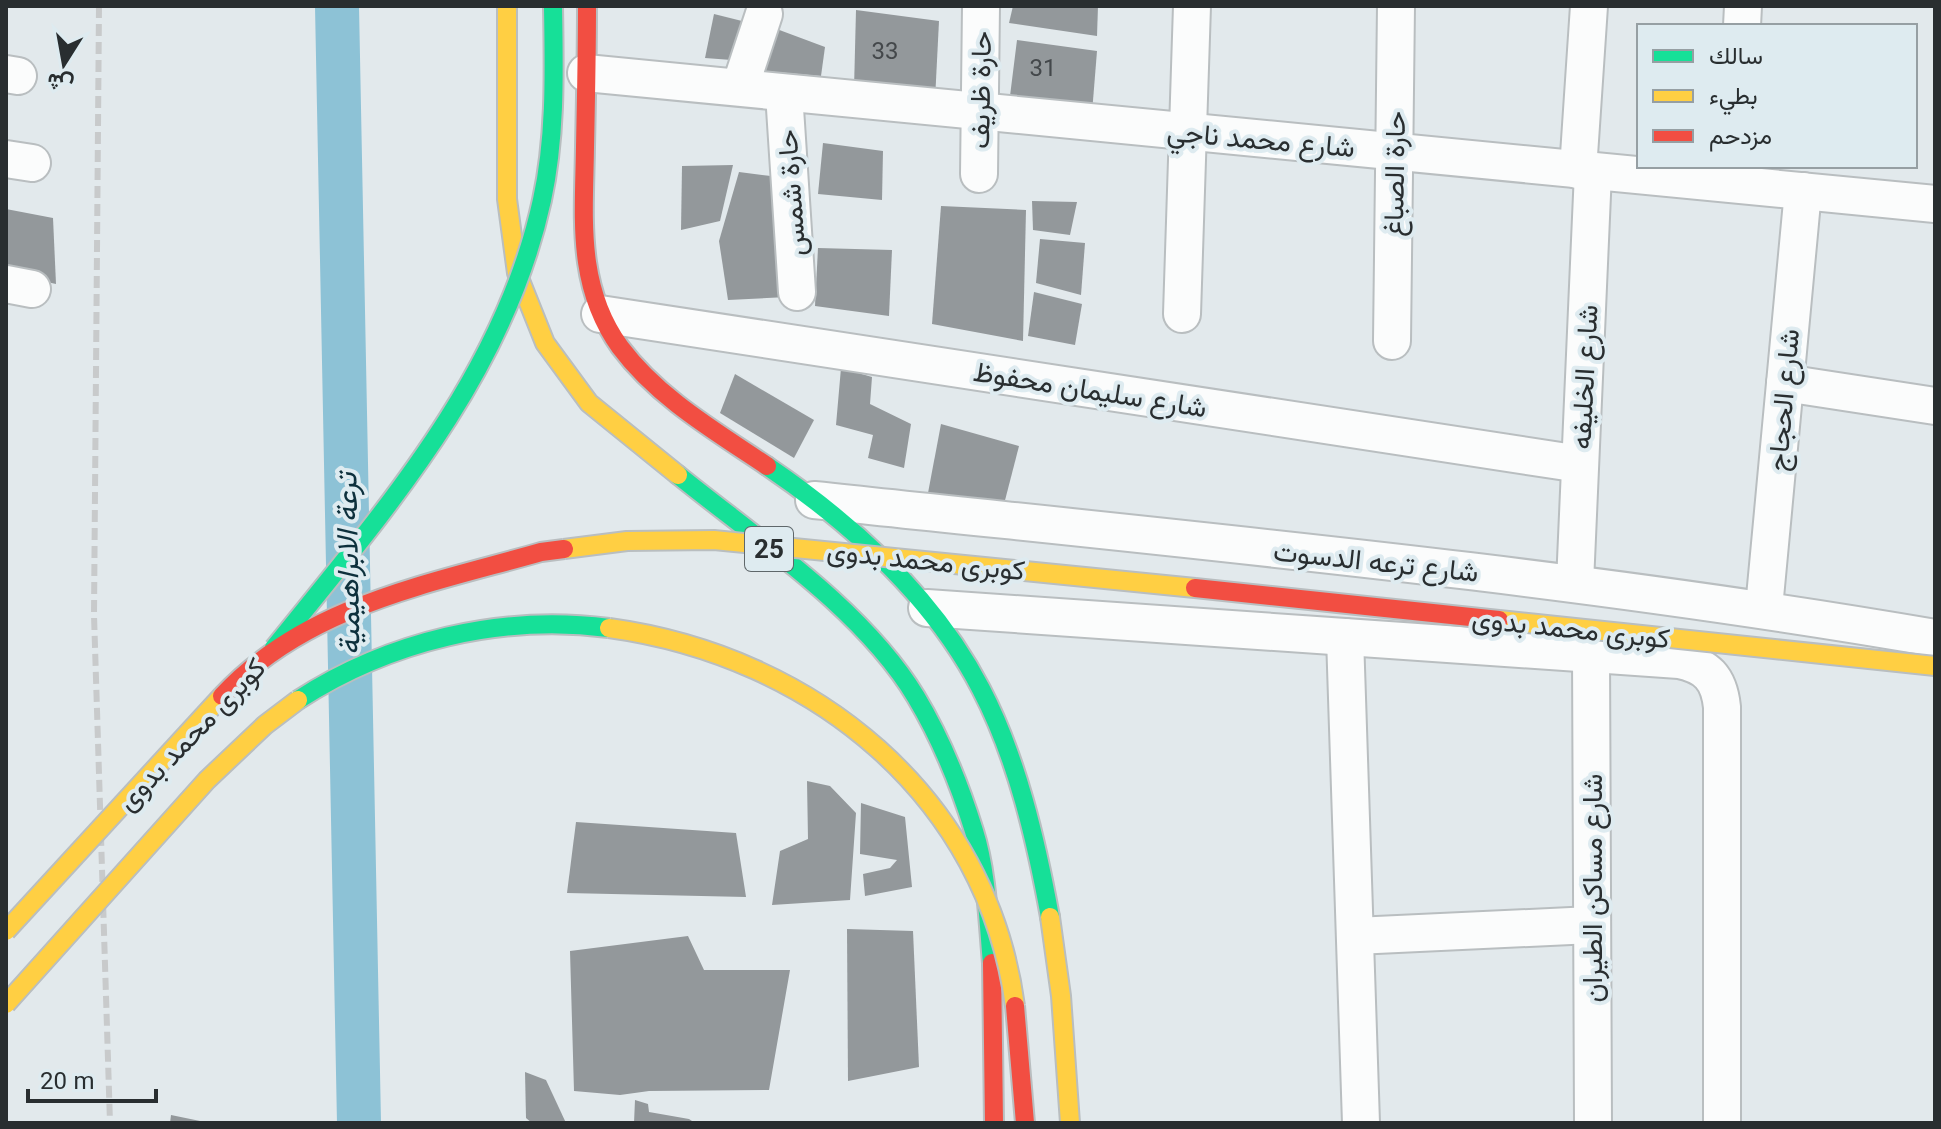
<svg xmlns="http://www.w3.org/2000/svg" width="1941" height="1129" font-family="Georgia,Vazirmatn,serif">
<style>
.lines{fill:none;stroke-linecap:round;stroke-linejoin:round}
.canal{stroke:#8dc2d6;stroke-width:44}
.building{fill:#93989b}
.street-casing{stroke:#b9bec0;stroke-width:40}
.fast-casing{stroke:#b9bec0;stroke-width:22}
.slow-casing{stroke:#b9bec0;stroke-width:22}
.jam-casing{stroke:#b9bec0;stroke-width:22}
.street{stroke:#fbfcfc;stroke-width:36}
.fast{stroke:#16e098;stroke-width:18}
.slow{stroke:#ffcf43;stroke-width:18}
.jam{stroke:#f24e42;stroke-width:18}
.rail{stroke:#c8cacb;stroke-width:6;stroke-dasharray:12 6;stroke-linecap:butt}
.fast-bridge-casing{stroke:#b9bec0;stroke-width:22;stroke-linecap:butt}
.slow-bridge-casing{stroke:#b9bec0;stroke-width:22;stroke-linecap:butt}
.jam-bridge-casing{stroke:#b9bec0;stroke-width:22;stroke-linecap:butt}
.fast-bridge{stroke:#16e098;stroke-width:18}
.slow-bridge{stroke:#ffcf43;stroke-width:18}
.jam-bridge{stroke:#f24e42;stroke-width:18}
.labels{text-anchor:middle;stroke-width:8;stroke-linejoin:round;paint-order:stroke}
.number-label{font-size:24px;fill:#44484b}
.shield{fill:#deebf0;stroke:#5f676a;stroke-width:2}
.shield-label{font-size:26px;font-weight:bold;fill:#292e30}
.street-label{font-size:28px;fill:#292e30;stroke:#deebf0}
.water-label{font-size:30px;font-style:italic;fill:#0d303c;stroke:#deebf0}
</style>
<rect width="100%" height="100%" fill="#e2e9ec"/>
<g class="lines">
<path class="canal" d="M337,6L359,1123"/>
</g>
<g class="building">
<path d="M1013,6H1098L1097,36L1009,23Z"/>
<path d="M856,10L939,21L935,100L854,89Z"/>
<path d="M714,14L750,23L745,61L705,58Z"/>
<path d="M766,25L825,47L821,76L755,70Z"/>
<path d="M1017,40L1097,51L1092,113L1010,96Z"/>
<path d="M823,143L883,151L882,200L818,194Z"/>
<path d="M733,165L720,221L681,230L682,166Z"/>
<path d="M739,172L771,176L787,297L728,300L719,241Z"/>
<path d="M1032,201L1077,202L1070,235L1033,230Z"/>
<path d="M941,206L1026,210L1023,341L932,324Z"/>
<path d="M6,209L53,218L56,284L6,273Z"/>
<path d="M1040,239L1085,243L1081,295L1036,283Z"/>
<path d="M818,248L892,250L889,316L815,306Z"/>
<path d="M1034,292L1082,304L1075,345L1028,336Z"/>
<path d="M841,368L872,377L870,404L911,424L904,468L868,458L873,435L836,425Z"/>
<path d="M735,374L814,420L794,458L720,413Z"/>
<path d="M941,424L1019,446L1002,512L928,493Z"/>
<path d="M807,781L830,786L856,813L850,900L772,905L780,851L808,839Z"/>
<path d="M861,803L905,817L912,887L865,896L863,874L890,868L897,860L860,854Z"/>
<path d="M576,822L736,833L746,897L567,893Z"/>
<path d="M847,929L913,931L919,1067L848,1081Z"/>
<path d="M688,936L704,970H790L769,1090L649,1091L620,1095L574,1091L570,951Z"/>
<path d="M525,1072L546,1080L566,1123H532L526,1118Z"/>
<path d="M635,1100L648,1104L649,1112L689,1119L695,1123H634Z"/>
<path d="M171,1115L205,1122V1123H170Z"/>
</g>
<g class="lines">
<defs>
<g id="street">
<path d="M1742,26L1743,6"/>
<path d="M586,73L1935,204"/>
<path d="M6,74L18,76"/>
<path d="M740,87L764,14"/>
<path d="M784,93L797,292"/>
<path d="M6,159L32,163"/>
<path d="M1578,170L1589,6"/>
<path d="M979,174L981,6"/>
<path d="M6,284L32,289"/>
<path d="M600,314L1580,464"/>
<path d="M1182,314L1192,6"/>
<path d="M1392,341L1396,6"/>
<path d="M1785,383L1935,406"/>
<path d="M814,500C1188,540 1564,574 1935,638"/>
<path d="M1575,583L1593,172"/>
<path d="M927,608L1679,660C1707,666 1719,678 1722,707V1123"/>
<path d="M1764,608L1803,191"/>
<path d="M1345,637L1361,1123"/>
<path d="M1591,654L1593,1123"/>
<path d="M1355,936L1592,925"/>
</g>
<g id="fast">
<path d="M767,466C851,523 934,598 981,689C1017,758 1036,840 1050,917"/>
<path d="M678,475C757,539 863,609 916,697C940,737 960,786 974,831C987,872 988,920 992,963"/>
</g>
<g id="slow">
<path d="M507,6V199L517,273L545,343L589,403L678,475"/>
<path d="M1050,917L1061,996L1070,1123"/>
</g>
<g id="jam">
<path d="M587,6C587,53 586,100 585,147C584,218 576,286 620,347C658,398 715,431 767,466"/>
<path d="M992,963L994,1123"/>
</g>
</defs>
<use href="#street" class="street-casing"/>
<use href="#fast" class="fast-casing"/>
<use href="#slow" class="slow-casing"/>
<use href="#jam" class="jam-casing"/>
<use href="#street" class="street"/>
<use href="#fast" class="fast"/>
<use href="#slow" class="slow"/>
<use href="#jam" class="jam"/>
<path class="rail" d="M99,6L94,615L110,1123"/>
<defs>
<g id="fast-bridge">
<path d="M274,648C384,511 504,376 542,200C556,136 554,70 553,6"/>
<path d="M298,700C389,641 501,614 609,628"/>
</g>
<g id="slow-bridge">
<path d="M564,549L627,541L714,540L1195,588"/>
<path d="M1499,620L1935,666"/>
<path d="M609,628C813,656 987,796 1015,1006"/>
<path d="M6,931L222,696"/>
<path d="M6,1004L207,780L265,725L298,700"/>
</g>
<g id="jam-bridge">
<path d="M1195,588L1499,620"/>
<path d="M222,696C305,606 429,584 541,552L564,549"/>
<path d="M1015,1006L1025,1123"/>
</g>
</defs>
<use href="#fast-bridge" class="fast-bridge-casing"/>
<use href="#slow-bridge" class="slow-bridge-casing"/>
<use href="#jam-bridge" class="jam-bridge-casing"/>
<use href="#fast-bridge" class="fast-bridge"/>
<use href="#slow-bridge" class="slow-bridge"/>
<use href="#jam-bridge" class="jam-bridge"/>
</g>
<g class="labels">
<g class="number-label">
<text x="885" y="59">33</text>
<text x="1043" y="76">31</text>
</g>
<rect class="shield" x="745" y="527" width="48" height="44" rx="6"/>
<g class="shield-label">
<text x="769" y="558">25</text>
</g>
<g class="street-label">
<text transform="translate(980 90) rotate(-89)" y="10">حارة ظريف</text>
<text transform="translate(1261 139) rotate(5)" y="10">شارع محمد ناجي</text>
<text transform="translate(1394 174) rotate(-89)" y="10">حارة الصباغ</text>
<text transform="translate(791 193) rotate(-94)" y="10">حارة شمس</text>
<text transform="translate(1584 377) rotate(-87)" y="10">شارع الخليفه</text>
<text transform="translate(1090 389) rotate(9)" y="10">شارع سليمان محفوظ</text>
<text transform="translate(1783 400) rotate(-85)" y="10">شارع الحجاج</text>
<text transform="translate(926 560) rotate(6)" y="10">كوبرى محمد بدوى</text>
<text transform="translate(1376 561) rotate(6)" y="10">شارع ترعه الدسوت</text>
<text transform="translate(1571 628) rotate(6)" y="10">كوبرى محمد بدوى</text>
<text transform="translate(191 734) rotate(-46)" y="10">كوبرى محمد بدوى</text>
<text transform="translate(1592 888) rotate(-90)" y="10">شارع مساكن الطيران</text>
</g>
<g class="water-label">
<text transform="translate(348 564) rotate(-91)" y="10">ترعة الابراهيمية</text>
</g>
</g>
<rect width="1941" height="1129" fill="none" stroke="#292e30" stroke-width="16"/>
<rect x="1637" y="24" width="280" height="144" fill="#deebf0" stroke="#969fa3" stroke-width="2"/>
<rect x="1653" y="50" width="40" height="12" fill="#16e098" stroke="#969fa3" stroke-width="2"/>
<text x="1709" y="64" font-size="24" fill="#292e30">سالك</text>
<rect x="1653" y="90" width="40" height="12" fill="#ffcf43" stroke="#969fa3" stroke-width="2"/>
<text x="1709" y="104" font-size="24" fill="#292e30">بطيء</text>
<rect x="1653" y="130" width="40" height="12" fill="#f24e42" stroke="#969fa3" stroke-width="2"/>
<text x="1709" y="144" font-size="24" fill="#292e30">مزدحم</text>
<g transform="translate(64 64) rotate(191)" stroke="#deebf0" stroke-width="6" paint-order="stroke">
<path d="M0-6L14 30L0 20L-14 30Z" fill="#292e30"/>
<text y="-12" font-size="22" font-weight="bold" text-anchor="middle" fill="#292e30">ش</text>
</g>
<path d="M28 1089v12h128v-12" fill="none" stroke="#292e30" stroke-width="4"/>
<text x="40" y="1089" font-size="24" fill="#292e30" stroke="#deebf0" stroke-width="6" paint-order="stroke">20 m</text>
</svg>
